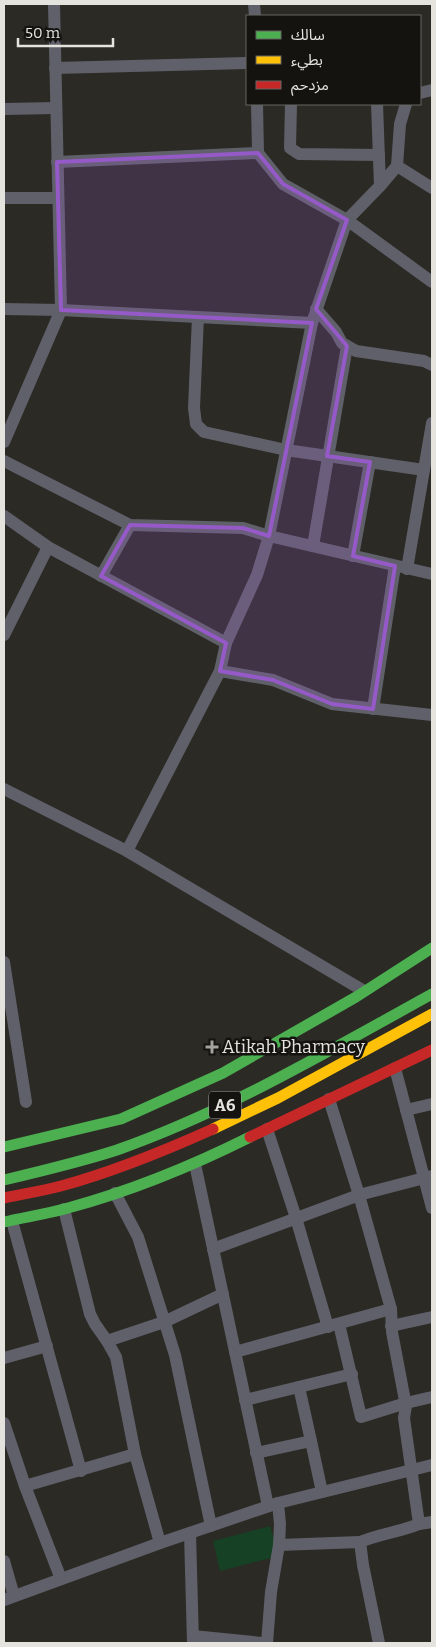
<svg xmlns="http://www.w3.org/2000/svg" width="436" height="1647" font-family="Bitter,'Noto Sans Arabic',serif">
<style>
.green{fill:#164125}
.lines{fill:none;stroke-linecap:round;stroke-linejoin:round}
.street{stroke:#60606a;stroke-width:12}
.fast{stroke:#4caf50;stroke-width:11}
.slow{stroke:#ffc107;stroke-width:11}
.jam{stroke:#c62828;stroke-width:11}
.marked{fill:#955ac7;fill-opacity:0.2;stroke:#955ac7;stroke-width:4;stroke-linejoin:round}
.poi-dot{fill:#a3a29d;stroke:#141310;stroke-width:2}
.labels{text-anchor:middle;stroke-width:5;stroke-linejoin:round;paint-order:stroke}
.shield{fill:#141310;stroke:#a6a5a0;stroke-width:1}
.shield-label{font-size:16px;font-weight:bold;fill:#e4e3de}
.poi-label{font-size:18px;fill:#e4e3de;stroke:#141310;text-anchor:start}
</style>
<rect width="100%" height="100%" fill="#2b2a25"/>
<path class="green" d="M270,1526L279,1556L220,1571L213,1541Z"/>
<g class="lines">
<g class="street">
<path d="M254,4L255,16"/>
<path d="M55,68L247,63"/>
<path d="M420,93L432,90"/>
<path d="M257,104L258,153L283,184L347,220L380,186L397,166L400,124L406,104"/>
<path d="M291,104L290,148L299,154L379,155"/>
<path d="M377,104L380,186"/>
<path d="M4,109L56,108"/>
<path d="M57,162L258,153"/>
<path d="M397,166L432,188"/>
<path d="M4,198H57"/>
<path d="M432,282L347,220L312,323L269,536L432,574"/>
<path d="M4,309L61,310L312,323"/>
<path d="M316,309L336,332L342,343L356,351L424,361L432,365"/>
<path d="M198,317L194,408L196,424L204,432L286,450L424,470"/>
<path d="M4,442L61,310L54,4"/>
<path d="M4,461L130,525L243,528L269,536L257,575L226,643L220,671L127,851"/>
<path d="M4,516L48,547L226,643"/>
<path d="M313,546L347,346"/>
<path d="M353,556L370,462"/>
<path d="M407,569L432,423"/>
<path d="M101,576L130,525"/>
<path d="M4,635L48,547"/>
<path d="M220,671L273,680L332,704L432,715"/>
<path d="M373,709L395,566"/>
<path d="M4,789L127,851L364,991"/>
<path d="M4,962L26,1102"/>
<path d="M395,1068L432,1208"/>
<path d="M329,1099L359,1195L391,1309L392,1332L406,1406L404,1418L419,1524C400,1532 379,1534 360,1542L363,1565L379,1643"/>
<path d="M406,1110L432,1104"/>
<path d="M267,1129L296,1218L328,1327"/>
<path d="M195,1164L268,1506"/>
<path d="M115,1193L138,1237L175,1355L211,1526"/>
<path d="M64,1209L90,1314L95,1324L107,1341L116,1357L135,1454L160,1543"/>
<path d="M12,1221L81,1471"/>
<path d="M213,1249L359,1195L432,1176"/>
<path d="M339,1324L361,1417L406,1403L432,1397"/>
<path d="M391,1326L432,1317"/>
<path d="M107,1341L164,1322L223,1294"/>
<path d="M235,1352L391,1309"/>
<path d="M4,1358L47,1346"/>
<path d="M299,1387L311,1441"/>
<path d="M245,1400L352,1374"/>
<path d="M4,1423L25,1486L61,1579"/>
<path d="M256,1453L311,1441L322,1492"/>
<path d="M25,1486L135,1454"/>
<path d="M419,1524L432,1522"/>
<path d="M190,1533L193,1643"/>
<path d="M279,1545L360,1542"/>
<path d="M4,1561L14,1596"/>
<path d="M4,1600L160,1543L278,1503L432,1465"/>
<path d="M193,1636L262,1643"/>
<path d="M267,1643L271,1592L279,1545L280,1524L278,1503"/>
</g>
<g class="fast">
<path d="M4,1147L121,1119L223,1073L356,997L432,948"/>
<path d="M4,1180C42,1171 80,1162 117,1150C228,1111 330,1050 432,994"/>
<path d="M4,1222C25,1217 47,1214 68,1208C131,1191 192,1166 250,1137"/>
</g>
<path class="slow" d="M213,1129L278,1098L432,1014"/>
<g class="jam">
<path d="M250,1137L432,1050"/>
<path d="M4,1198C23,1194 42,1191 61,1186C113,1172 164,1151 213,1129"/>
</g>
</g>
<path class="marked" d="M258,153L283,184L347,220L316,309L347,346L327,456L370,462L353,556L395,566L373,709L332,704L273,680L220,671L226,643L101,576L130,525L243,528L269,536L312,323L61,310L57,162Z"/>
<path class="poi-dot" d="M209.5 1039.5h5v5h5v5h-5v5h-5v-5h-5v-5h5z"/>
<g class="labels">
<rect class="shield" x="209" y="1091.5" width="32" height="27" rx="4"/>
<g class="shield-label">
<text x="225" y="1111">A6</text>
</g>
<g class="poi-label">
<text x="222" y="1053">Atikah Pharmacy</text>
</g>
</g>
<rect width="436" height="1647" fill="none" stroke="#e4e3de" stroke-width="10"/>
<rect x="246" y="15" width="175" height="90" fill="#141310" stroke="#676662"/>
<rect x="256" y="31" width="25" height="8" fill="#4caf50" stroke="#676662"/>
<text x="291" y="40" font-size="15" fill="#e4e3de">سالك</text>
<rect x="256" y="56" width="25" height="8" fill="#ffc107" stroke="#676662"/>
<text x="291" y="65" font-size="15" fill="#e4e3de">بطيء</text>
<rect x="256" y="81" width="25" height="8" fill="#c62828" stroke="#676662"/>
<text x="291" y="90" font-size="15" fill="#e4e3de">مزدحم</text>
<path d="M18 38v8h95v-8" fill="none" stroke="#e4e3de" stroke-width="2.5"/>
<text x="25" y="38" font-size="15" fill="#e4e3de" stroke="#141310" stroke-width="4" paint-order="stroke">50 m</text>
</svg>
